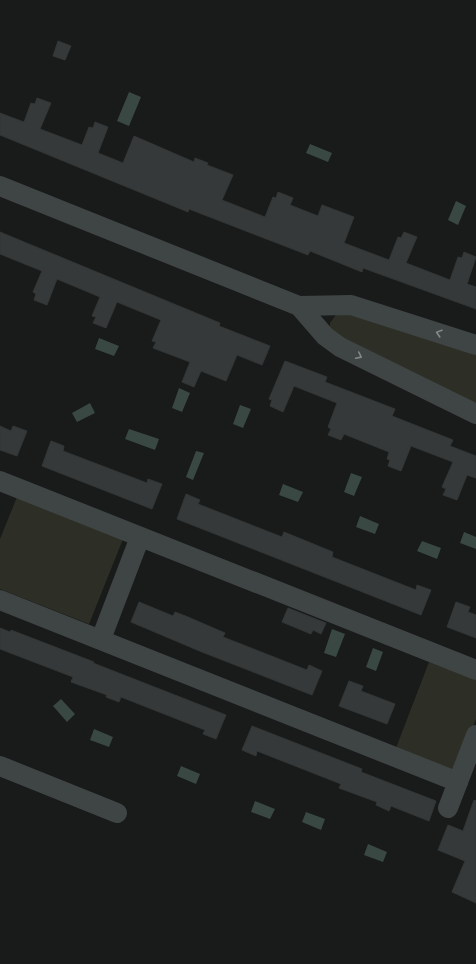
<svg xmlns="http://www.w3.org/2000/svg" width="476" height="964" font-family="'IBM Plex Sans',sans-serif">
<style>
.green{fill:#2d2f27}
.water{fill:#394842}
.building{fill:#363939;stroke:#333636}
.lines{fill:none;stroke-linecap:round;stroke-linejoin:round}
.street{stroke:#3f4444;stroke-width:20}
.oneway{stroke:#808a89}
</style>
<rect width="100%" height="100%" fill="#191a1a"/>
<g class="green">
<path d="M348,310L476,353V406L338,338L330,329V323L338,312Z"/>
<path d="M17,497L123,539L89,624L0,589V539Z"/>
<path d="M429,662L476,680V719L456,771L396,748Z"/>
</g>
<g class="water">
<path d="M129,92L141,97L129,126L117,121Z"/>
<path d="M310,144L332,153L328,162L306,153Z"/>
<path d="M456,201L466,206L458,225L448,220Z"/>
<path d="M99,338L119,346L114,356L95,349Z"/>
<path d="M179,388L190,393L182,412L172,408Z"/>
<path d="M90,403L95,413L77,422L72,413Z"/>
<path d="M240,405L251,409L243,428L233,424Z"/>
<path d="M129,429L159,439L155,450L125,439Z"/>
<path d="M196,451L204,453L193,480L186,477Z"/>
<path d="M351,473L362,477L354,496L344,492Z"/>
<path d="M283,484L303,492L298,502L279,495Z"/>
<path d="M360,516L379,524L375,534L356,527Z"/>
<path d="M464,532L476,537V549L460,543Z"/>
<path d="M422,541L441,548L437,559L417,551Z"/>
<path d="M332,629L345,634L336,657L324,653Z"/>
<path d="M373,648L383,652L376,671L366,667Z"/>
<path d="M61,699L75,714L67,722L53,706Z"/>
<path d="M94,729L113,737L109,747L90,740Z"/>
<path d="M181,766L200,774L196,784L177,776Z"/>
<path d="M255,801L275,809L270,819L251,812Z"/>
<path d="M306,812L325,819L321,830L302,822Z"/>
<path d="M368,844L387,852L383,862L364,855Z"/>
</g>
<g class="building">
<path d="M58,41L71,46L65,60L53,56Z"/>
<path d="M37,98L51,103L40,129L82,145L89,127L93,128L95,122L108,127L98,153L123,163L134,136L194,162L195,158L208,163L207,165L233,175L222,200L265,217L273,197L276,198L278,192L293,198L290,205L318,216L322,205L354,217L344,243L389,260L398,237L401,238L404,232L417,237L406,263L450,280L458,257L462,258L464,252L476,257L467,284L476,287V309L363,268L362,272L310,251L308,255L189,209L188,212L0,135V113L24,122L31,103L35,104Z"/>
<path d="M0,232L220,323L219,326L270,346L262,365L237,355L226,381L201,371L194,387L182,382L190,362L153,348L156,342L152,341L161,320L117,302L106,328L93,323L96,317L92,316L100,297L57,279L47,305L34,300L36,294L33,292L42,271L0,254Z"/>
<path d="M285,361L327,377L325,382L395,409L392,416L453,440L450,446L476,456V478L467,475L457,500L443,495L446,489L442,487L453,462L411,446L401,471L388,466L390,460L387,459L389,452L344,434L341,440L328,435L331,429L328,427L337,403L294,386L283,412L270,406L272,400L269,399Z"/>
<path d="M0,426L11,431L13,426L27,431L17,456L0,450Z"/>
<path d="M51,441L64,446L63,451L147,483L148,479L162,484L152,509L42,466Z"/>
<path d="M186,494L200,500L198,504L282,537L284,532L333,552L332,557L416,590L417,585L431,590L421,615L177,519Z"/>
<path d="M139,602L173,616L175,612L188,617L225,633L223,637L307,670L309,665L322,671L312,695L202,652L131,622Z"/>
<path d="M456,602L470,607L468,612L476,615V638L447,627Z"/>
<path d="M288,608L326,623L321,634L313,630L311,634L282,622Z"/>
<path d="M0,628L10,632L11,630L94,662L93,663L226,715L216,739L203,734L205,730L121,697L119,702L106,697L107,695L71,682L73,677L0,649Z"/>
<path d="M349,681L363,686L361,691L395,704L387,724L339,706Z"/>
<path d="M252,726L362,769L361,772L436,801L429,821L391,806L389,811L376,805L377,802L339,788L341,784L257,751L256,756L242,750Z"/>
<path d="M474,800L476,801V903L452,892L465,861L438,850L448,825L463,831Z"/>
</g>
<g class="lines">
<g class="street">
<path d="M0,186L299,306L351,305L476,345"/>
<path d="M299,306L325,336L340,347L476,414"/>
<path d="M0,481L476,670"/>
<path d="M0,600L458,782"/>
<path d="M101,639L140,537"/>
<path d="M0,766L117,813"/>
<path d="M448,808L476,735"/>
</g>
</g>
<defs><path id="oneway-chevron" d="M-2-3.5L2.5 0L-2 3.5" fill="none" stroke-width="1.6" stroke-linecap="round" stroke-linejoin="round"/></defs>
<g class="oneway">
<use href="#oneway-chevron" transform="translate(439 333) rotate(-162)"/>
<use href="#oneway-chevron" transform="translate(359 356) rotate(26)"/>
</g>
</svg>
